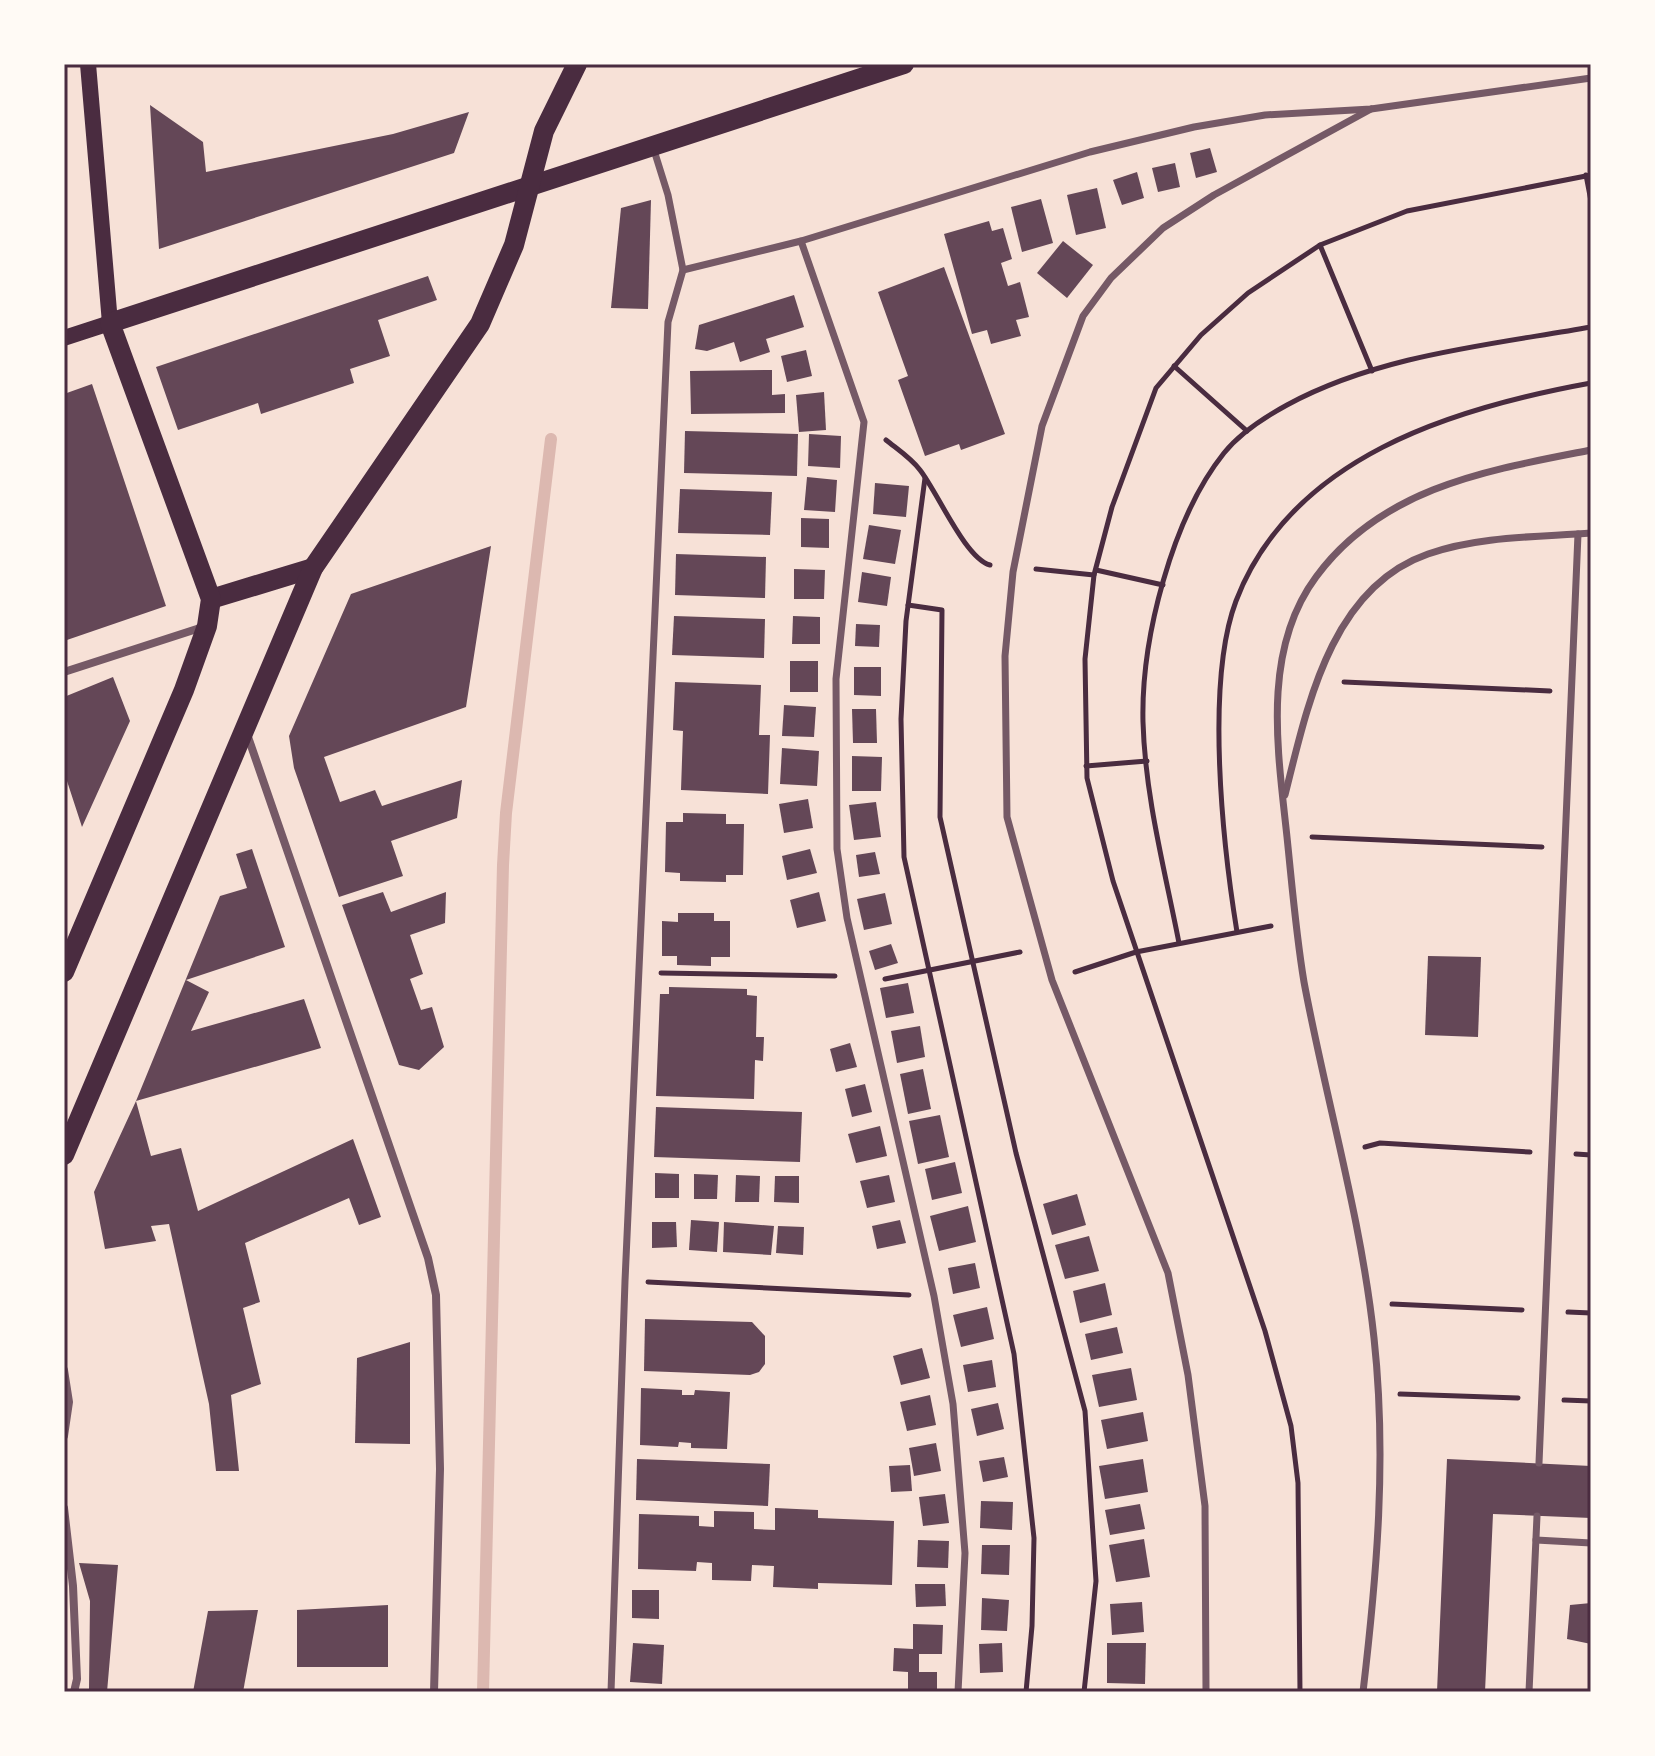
<svg xmlns="http://www.w3.org/2000/svg" width="1655" height="1756" font-family="'Asap Condensed',sans-serif">
<style>
.lines{fill:none;stroke-linecap:round;stroke-linejoin:round}
.stream{stroke:#dcb8b0;stroke-width:12}
.building{fill:#644757}
.path{stroke:#4a2c40;stroke-width:5}
.pedestrian{stroke:#755966;stroke-width:7}
.minor{stroke:#755966;stroke-width:8}
.secondary{stroke:#4a2c40;stroke-width:16}
.primary{stroke:#4a2c40;stroke-width:20}
.neatline{fill:none;stroke:#4a2c40;stroke-width:3}
</style>
<rect width="100%" height="100%" fill="#f7e1d7"/>
<g class="lines">
<path class="stream" d="M483,1692L503,865L506,813L551,439"/>
</g>
<g class="building">
<path d="M150,105L203,142L206,172L393,134L469,112L454,153L159,249Z"/>
<path d="M1210,148L1217,172L1196,178L1190,153Z"/>
<path d="M1175,163L1180,187L1158,192L1152,168Z"/>
<path d="M1137,172L1144,198L1122,205L1113,180Z"/>
<path d="M1097,188L1106,228L1076,235L1067,195Z"/>
<path d="M1041,199L1053,243L1022,252L1011,207Z"/>
<path d="M651,200L648,309L611,308L621,208Z"/>
<path d="M989,221L992,231L1003,228L1012,259L1001,263L1008,286L1020,282L1029,317L1016,320L1021,336L991,344L987,330L972,334L944,234Z"/>
<path d="M1063,241L1093,265L1067,298L1037,273Z"/>
<path d="M944,267L1005,434L961,450L959,444L925,456L898,380L908,376L878,292Z"/>
<path d="M428,276L437,300L378,320L390,356L350,369L354,383L261,414L258,403L178,430L156,367Z"/>
<path d="M794,295L804,327L766,339L770,352L740,362L734,342L707,351L695,349L699,325Z"/>
<path d="M806,350L812,376L787,382L781,356Z"/>
<path d="M772,370V395L785,394V413L691,414L690,371Z"/>
<path d="M92,384L166,606L64,641V394Z"/>
<path d="M824,392L826,430L799,432L796,395Z"/>
<path d="M685,431L798,434L797,476L684,473Z"/>
<path d="M809,434L841,436L840,468L808,466Z"/>
<path d="M807,477L837,480L835,512L804,510Z"/>
<path d="M875,483L909,486L906,517L873,514Z"/>
<path d="M680,489L772,492L770,535L678,533Z"/>
<path d="M801,518L829,519V548L801,547Z"/>
<path d="M869,525L901,530L895,564L863,559Z"/>
<path d="M491,546L466,707L324,757L340,802L375,790L382,806L462,780L457,818L391,841L403,876L339,897L294,768L289,736L351,594Z"/>
<path d="M676,554L766,557L765,598L675,595Z"/>
<path d="M794,569L825,570L824,599H794Z"/>
<path d="M862,572L891,577L887,606L858,602Z"/>
<path d="M674,616L765,619L764,658L672,655Z"/>
<path d="M793,616L820,617V644H792Z"/>
<path d="M856,624L880,625L879,647L855,646Z"/>
<rect x="790" y="661" width="28" height="31"/>
<path d="M854,667H881V696L854,695Z"/>
<path d="M113,677L130,721L82,827L67,781L64,782V697Z"/>
<path d="M675,682L761,685L759,735H770L768,794L681,790L683,731L673,730Z"/>
<path d="M784,705L816,707L814,737L782,736Z"/>
<path d="M852,709H876L877,743H853Z"/>
<path d="M782,748L819,751L817,786L780,784Z"/>
<path d="M852,756L882,757L881,791H852Z"/>
<path d="M808,799L813,828L784,833L779,804Z"/>
<path d="M876,802L881,837L854,840L849,805Z"/>
<path d="M683,813L726,814V824H744L743,875H726V882L680,881V873L665,872L666,822H683Z"/>
<path d="M252,849L285,947L186,980L209,992L191,1031L304,999L321,1048L136,1101L220,896L247,888L236,854Z"/>
<path d="M810,849L817,873L787,880L782,856Z"/>
<path d="M875,852L880,874L859,877L856,855Z"/>
<path d="M383,892L391,912L446,892L445,923L410,935L423,974L410,979L421,1010L432,1007L444,1047L419,1070L399,1065L342,905Z"/>
<path d="M819,892L826,921L797,928L790,900Z"/>
<path d="M885,893L892,924L864,930L857,899Z"/>
<path d="M678,913H714V921H730V957H711V966L677,965V956H662V921L678,922Z"/>
<path d="M891,944L898,963L875,970L869,951Z"/>
<path d="M1428,956L1481,957L1478,1037L1425,1035Z"/>
<path d="M908,983L914,1013L886,1018L880,988Z"/>
<path d="M669,987L747,989V995L757,996L756,1037H764L763,1061L755,1060L754,1099L656,1096L660,994H669Z"/>
<path d="M920,1026L925,1057L897,1063L891,1031Z"/>
<path d="M850,1043L857,1067L836,1072L830,1049Z"/>
<path d="M923,1069L931,1109L908,1114L900,1074Z"/>
<path d="M865,1084L872,1112L852,1117L845,1089Z"/>
<path d="M136,1101L151,1156L181,1148L198,1211L353,1139L381,1217L359,1225L349,1198L245,1243L260,1302L243,1308L261,1384L231,1395L239,1471H216L209,1404L169,1224L151,1226L156,1241L105,1249L94,1192Z"/>
<path d="M656,1107L802,1112L800,1162L654,1157Z"/>
<path d="M940,1115L949,1157L918,1164L909,1121Z"/>
<path d="M880,1126L887,1156L856,1163L848,1134Z"/>
<path d="M955,1162L962,1193L932,1200L925,1169Z"/>
<path d="M655,1173L679,1174V1198H655Z"/>
<path d="M694,1174L718,1175L717,1199H694Z"/>
<path d="M736,1175L760,1176L759,1202H735Z"/>
<path d="M889,1175L895,1202L867,1208L860,1181Z"/>
<path d="M775,1176H799V1203L774,1202Z"/>
<path d="M1077,1194L1086,1225L1052,1235L1043,1204Z"/>
<path d="M968,1206L976,1242L939,1251L930,1216Z"/>
<path d="M691,1220L719,1222L717,1252L689,1250Z"/>
<path d="M900,1220L906,1243L877,1249L872,1226Z"/>
<path d="M652,1222H676L677,1247L652,1248Z"/>
<path d="M724,1222L774,1226L771,1255L723,1252Z"/>
<path d="M778,1226L804,1227L803,1255L776,1253Z"/>
<path d="M1089,1236L1099,1271L1065,1279L1055,1245Z"/>
<path d="M975,1263L980,1288L953,1294L948,1268Z"/>
<path d="M1105,1283L1112,1315L1080,1323L1073,1291Z"/>
<path d="M987,1307L994,1339L961,1347L953,1315Z"/>
<path d="M645,1319L752,1322L765,1336V1364L759,1372L750,1375L644,1371Z"/>
<path d="M1117,1327L1123,1353L1091,1360L1085,1334Z"/>
<path d="M410,1342V1444L355,1443L357,1358Z"/>
<path d="M922,1348L930,1378L901,1385L893,1356Z"/>
<path d="M992,1360L996,1387L968,1392L963,1365Z"/>
<path d="M1131,1368L1137,1400L1099,1407L1092,1375Z"/>
<path d="M641,1388L682,1390V1395H694L695,1390L730,1392L727,1449L691,1448V1443L679,1442L678,1447L640,1445Z"/>
<path d="M930,1395L936,1425L907,1431L900,1402Z"/>
<path d="M998,1403L1004,1429L977,1436L971,1409Z"/>
<path d="M1143,1412L1148,1441L1107,1449L1101,1420Z"/>
<path d="M936,1443L941,1471L914,1476L909,1448Z"/>
<path d="M1004,1457L1008,1477L983,1482L979,1461Z"/>
<path d="M637,1459L770,1464L768,1506L636,1500Z"/>
<path d="M1143,1459L1148,1492L1105,1499L1099,1466Z"/>
<path d="M1447,1459L1591,1466V1518L1493,1514L1485,1692H1437Z"/>
<path d="M910,1465L912,1491L891,1492L889,1466Z"/>
<path d="M945,1494L949,1523L923,1526L919,1497Z"/>
<path d="M981,1501L1013,1502L1012,1530L980,1528Z"/>
<path d="M1140,1504L1145,1529L1110,1535L1105,1510Z"/>
<path d="M775,1508L818,1510V1518L894,1521L892,1585L818,1583V1589L773,1587L774,1566L752,1565L751,1581L712,1580V1563L697,1562L696,1571L638,1569L639,1514L699,1516V1526L714,1527V1511L754,1512V1529L775,1530Z"/>
<path d="M1144,1539L1150,1577L1116,1582L1109,1545Z"/>
<path d="M918,1540L949,1541L948,1568L917,1567Z"/>
<path d="M982,1545H1010L1009,1575L981,1574Z"/>
<path d="M79,1563L118,1565L107,1692L89,1689L90,1601Z"/>
<path d="M915,1584H945L946,1606L916,1607Z"/>
<path d="M632,1590H659V1619L632,1618Z"/>
<path d="M982,1598L1009,1600L1007,1631L981,1630Z"/>
<path d="M1142,1602L1144,1632L1112,1635L1110,1604Z"/>
<path d="M1591,1603V1644L1567,1639L1570,1605Z"/>
<path d="M388,1605V1667H297V1610Z"/>
<path d="M258,1610L243,1692H193L208,1611Z"/>
<path d="M913,1624L943,1625L942,1654H919V1672H937V1692H908V1672L893,1671L894,1648L913,1649Z"/>
<path d="M633,1643L664,1645L662,1684L630,1682Z"/>
<path d="M1002,1643L1003,1672L980,1673L979,1644Z"/>
<path d="M1107,1643H1146L1145,1684L1107,1683Z"/>
</g>
<g class="lines">
<g class="path">
<path d="M1586,175L1591,201"/>
<path d="M1320,245L1372,371"/>
<path d="M1174,366L1247,431"/>
<path d="M886,440C897,449 911,458 920,470C938,493 965,558 990,565"/>
<path d="M925,478L906,621L901,719L904,857L1014,1354L1034,1538L1032,1626L1026,1692"/>
<path d="M1036,569L1094,575"/>
<path d="M1096,570L1163,585"/>
<path d="M908,605L942,610L940,817L1016,1153L1085,1411L1096,1581L1084,1692"/>
<path d="M1344,682L1550,691"/>
<path d="M1086,766L1147,761"/>
<path d="M1312,837L1542,847"/>
<path d="M1237,932C1223,846 1205,683 1236,601C1291,457 1453,408 1591,383"/>
<path d="M1179,943C1165,871 1145,796 1143,722C1141,639 1172,518 1224,453C1240,433 1265,417 1287,405C1379,355 1489,345 1591,327"/>
<path d="M1075,972L1136,952L1271,926"/>
<path d="M661,973L835,976"/>
<path d="M885,979L1020,952"/>
<path d="M1365,1147L1380,1143L1530,1152"/>
<path d="M1576,1154L1591,1155"/>
<path d="M648,1282L909,1295"/>
<path d="M1392,1304L1522,1310"/>
<path d="M1568,1312L1591,1313"/>
<path d="M1400,1394L1518,1398"/>
<path d="M1564,1400L1591,1401"/>
<path d="M1300,1692L1298,1483L1291,1426L1265,1331L1113,881L1087,778L1085,659L1094,575L1112,507L1156,388L1201,335L1248,293L1320,245L1407,211L1591,175"/>
</g>
<g class="pedestrian">
<path d="M801,241L864,422L836,679L837,849L847,918L934,1296L953,1404L965,1553L958,1692"/>
<path d="M683,270L801,241L1090,152L1194,127L1265,115L1371,109L1591,78"/>
<path d="M1285,795C1307,708 1330,588 1428,554C1478,536 1539,537 1591,533"/>
<path d="M1539,1463L1578,534"/>
<path d="M1536,1540L1591,1543"/>
<path d="M611,1692L625,1281L668,322L683,270L668,195L653,147"/>
<path d="M1206,1692L1205,1506L1188,1375L1168,1273L1052,980L1007,817L1005,656L1013,572L1042,426L1083,316L1111,278L1163,228L1214,195L1371,109"/>
<path d="M1363,1692C1377,1573 1387,1457 1374,1338C1361,1217 1326,1100 1304,982C1296,934 1292,885 1287,837C1278,752 1261,651 1316,577C1382,487 1489,470 1591,450"/>
<path d="M1529,1692L1537,1516"/>
</g>
<g class="minor">
<path d="M64,672L203,627"/>
<path d="M247,734L428,1258L436,1295L440,1469L434,1692"/>
<path d="M64,1370L69,1402L64,1436"/>
<path d="M64,1508L73,1586L77,1679L74,1692"/>
</g>
<path class="secondary" d="M64,338L110,323L88,64"/>
<g class="primary">
<path d="M211,599L313,568"/>
<path d="M64,972L184,690L207,626L211,599L110,323L904,64"/>
<path d="M64,1155L313,568L480,324L514,245L544,131L577,64"/>
</g>
</g>
<rect width="1655" height="1756" fill="none" stroke="#fffaf5" stroke-width="132"/>
<rect x="66" y="66" width="1523" height="1624" class="neatline"/>
</svg>
